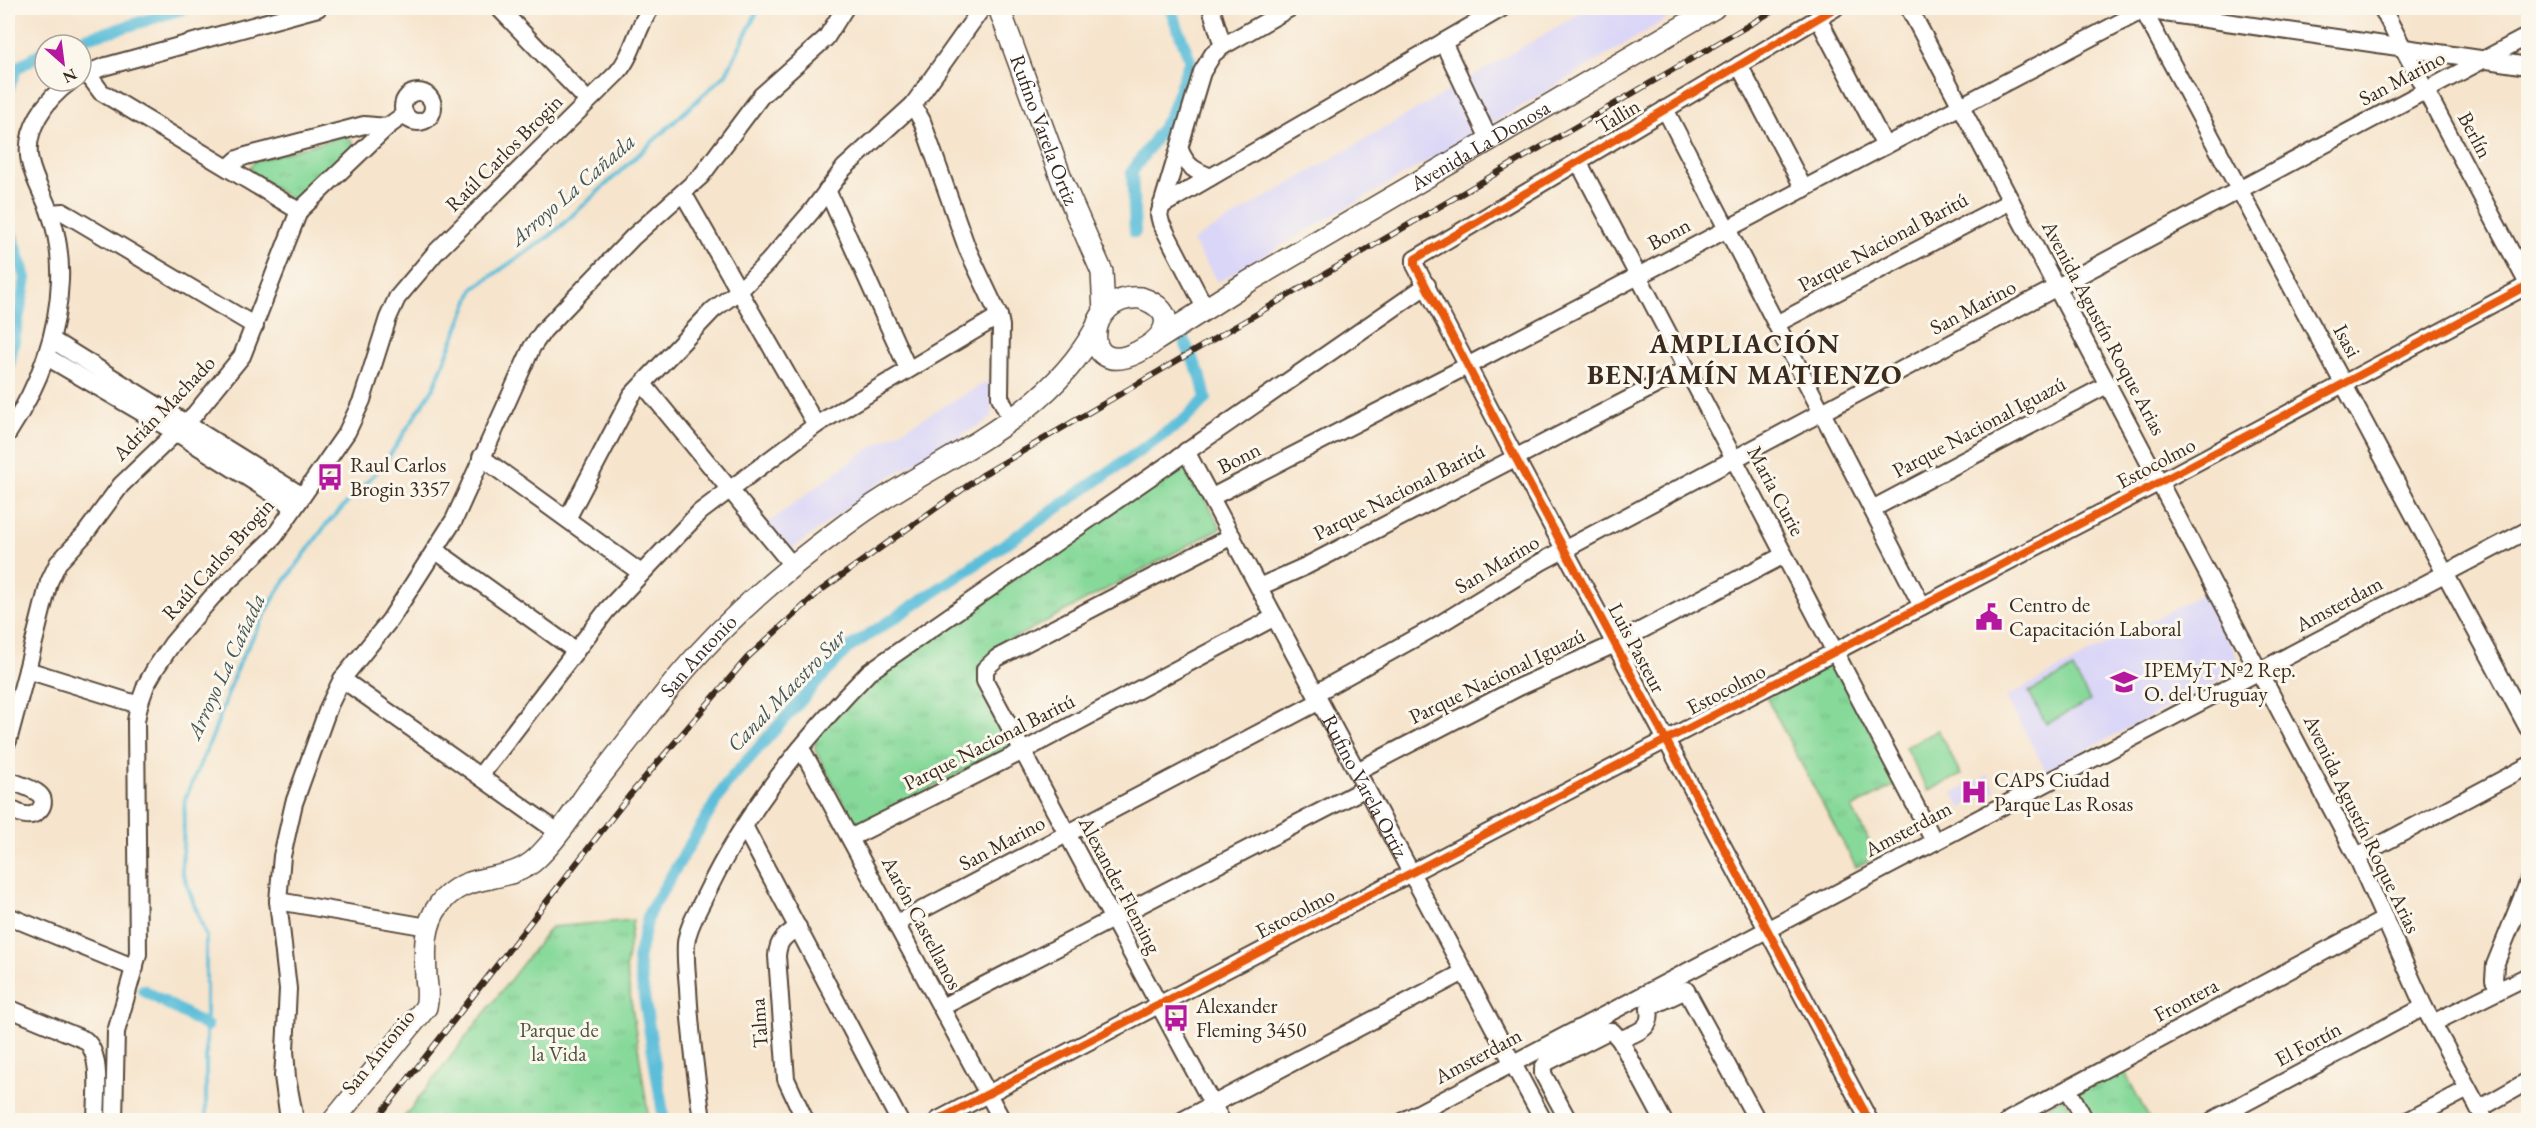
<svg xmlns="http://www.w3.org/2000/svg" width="2536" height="1128" font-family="'EB Garamond',serif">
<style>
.built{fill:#dad6f7}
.grass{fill:#87d99a;stroke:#61825c;stroke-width:1.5}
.park{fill:url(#park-tufts);stroke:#61825c;stroke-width:1.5}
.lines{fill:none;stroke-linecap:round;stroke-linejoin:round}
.stream{stroke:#5bbed9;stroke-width:4}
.canal{stroke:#5bbed9;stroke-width:12}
.minor-casing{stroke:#574638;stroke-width:20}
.major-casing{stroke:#574638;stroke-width:24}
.minor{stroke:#fff;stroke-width:16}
.major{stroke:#fff;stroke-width:21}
.rail-casing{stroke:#3b2a1e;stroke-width:6}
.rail{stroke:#fbf7ec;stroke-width:4;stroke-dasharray:11;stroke-linecap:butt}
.cycleway-casing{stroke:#fbf7ec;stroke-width:11}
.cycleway{stroke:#e8590c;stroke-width:8}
.labels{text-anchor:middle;stroke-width:6;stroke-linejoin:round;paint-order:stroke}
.street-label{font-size:21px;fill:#3b2a1e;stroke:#fbf7ec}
.poi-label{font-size:21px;fill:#3b2a1e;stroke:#fbf7ec;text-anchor:start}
.park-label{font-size:21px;fill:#4e563d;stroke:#fbf7ec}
.water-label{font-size:22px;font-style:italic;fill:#455656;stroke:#fbf7ec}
.district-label{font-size:27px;font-weight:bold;letter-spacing:1.5px;fill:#3b2a1e;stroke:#fbf7ec}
</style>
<defs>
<pattern id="park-tufts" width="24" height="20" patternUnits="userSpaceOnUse" patternTransform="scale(1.5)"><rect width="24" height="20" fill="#87d99a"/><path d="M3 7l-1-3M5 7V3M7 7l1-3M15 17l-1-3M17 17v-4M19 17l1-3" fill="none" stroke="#75ba84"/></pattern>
</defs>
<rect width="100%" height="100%" fill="#fbf7ec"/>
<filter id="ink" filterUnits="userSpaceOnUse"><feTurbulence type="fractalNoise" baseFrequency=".0167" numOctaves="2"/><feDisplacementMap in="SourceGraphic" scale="12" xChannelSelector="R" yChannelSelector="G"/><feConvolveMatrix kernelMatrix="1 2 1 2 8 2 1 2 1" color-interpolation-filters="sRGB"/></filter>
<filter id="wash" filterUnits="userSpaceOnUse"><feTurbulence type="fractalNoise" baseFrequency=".008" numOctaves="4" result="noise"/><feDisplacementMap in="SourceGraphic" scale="24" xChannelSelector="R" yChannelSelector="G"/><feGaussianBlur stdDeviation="1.35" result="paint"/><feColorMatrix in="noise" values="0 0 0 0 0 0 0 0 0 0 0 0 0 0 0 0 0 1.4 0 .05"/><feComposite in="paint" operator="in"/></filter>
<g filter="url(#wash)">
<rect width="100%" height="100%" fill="#f6e4cc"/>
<g class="built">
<path d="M1589,8H1672L1675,14L1478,132L1218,282L1192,241Z"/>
<path d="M992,379V418L884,480L787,553L764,526L862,453Z"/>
<path d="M2204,593L2243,668L2046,771L2006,697Z"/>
<path d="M1988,775L1996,790L1961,808L1953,793Z"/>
</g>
<g class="grass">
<path d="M2073,669L2090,701L2046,724L2029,692Z"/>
<path d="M1938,730L1961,775L1928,791L1905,747Z"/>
</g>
<g class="park">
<path d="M345,136L350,138L355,147L302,200L296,201L253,176L250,167L255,161Z"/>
<path d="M1178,463L1186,464L1221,528L994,649L984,663L1015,744L861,825L853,820L815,750V738L872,676Z"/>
<path d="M1825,663H1832L1899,783L1852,808L1877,856L1856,867L1765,695Z"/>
<path d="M633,920L626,967L649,1120H402L551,927Z"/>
<path d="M2121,1065L2150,1120H2091L2075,1089Z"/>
<path d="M2064,1097L2077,1120H2020Z"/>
</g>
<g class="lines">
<path class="stream" d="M206,1120V936L182,871L185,799L213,735L238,665L277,592L326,525L384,464L434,387L474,288L551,235L726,74L759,8"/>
<g class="canal">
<path d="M59,45L122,28L185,8"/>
<path d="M8,90L16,69L45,50"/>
<path d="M8,223L26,278L8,370"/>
<path d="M1135,232L1132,172L1169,118L1190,60L1170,8"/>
<path d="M143,990L207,1026"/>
<path d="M664,1120L638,959L649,913L727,783L847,649L966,571L1183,421L1206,399L1201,377L1181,334"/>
</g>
</g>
</g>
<g filter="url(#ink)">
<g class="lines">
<defs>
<g id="minor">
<path d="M499,8L588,101"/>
<path d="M1835,8L1415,259V265L1515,457L1869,1120"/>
<path d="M1909,8L2357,857L2424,1007L2485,1120"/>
<path d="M2142,8L2528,728"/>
<path d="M2382,8L2528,284"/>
<path d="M2137,9L2528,66"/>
<path d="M1818,18L1885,146"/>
<path d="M1443,42L1489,139"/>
<path d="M1223,46L1290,8"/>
<path d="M1739,65L1804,189"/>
<path d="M87,73L101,92L299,211"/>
<path d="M81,76L103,67L318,8"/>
<circle cx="418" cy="107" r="15"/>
<path d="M913,105L922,121L967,248L999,316L1001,326L1000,397L1011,420"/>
<path d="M1665,109L1922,606"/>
<path d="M1180,150C1187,167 1195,171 1211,177"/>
<path d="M1578,161L1934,841"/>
<path d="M228,168L238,159L246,156L364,125L387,127"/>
<path d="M827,190L908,369"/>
<path d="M683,193L816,425"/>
<path d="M1161,206L1502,8"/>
<path d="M50,213L63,212L255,326"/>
<path d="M1202,302L1161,223L1159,215L1202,72L1213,54L1223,46L1211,8"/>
<path d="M1776,324L2011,201"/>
<path d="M52,340L301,495"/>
<path d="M47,357L177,433L294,507"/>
<path d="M643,384L792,565"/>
<path d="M8,433C39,386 58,337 60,280C61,259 57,232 50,213C44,196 34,180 30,162C23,130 46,99 71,81"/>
<path id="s1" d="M1186,451L1543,1120"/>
<path d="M481,457L641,573"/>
<path d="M1212,497L1469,365L2147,8"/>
<path d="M1872,509L2107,385"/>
<path d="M567,519L632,395L713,310L740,290L768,262L812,211L844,168L913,105L982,8"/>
<path d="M435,550L576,651"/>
<path d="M1259,587L1306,566L1687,369"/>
<path d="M27,670L49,582L58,563L85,534L121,485L194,415L242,356L299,211L387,127L405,114"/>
<path d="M342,679L558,832"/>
<path d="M1316,693L1435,627L1541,562L2528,36"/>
<path d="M8,741L27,670L139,705"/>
<path d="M801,748L1002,1120"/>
<path d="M1357,771L1519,687L1615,644L1784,555"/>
<path d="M480,776L607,610L700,512L816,425L999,316"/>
<path d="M8,780C17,784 31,787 39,794C49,802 38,817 26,815C20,815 13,810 8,808"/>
<path d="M744,826L899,1120"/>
<path d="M850,838L1023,751L1275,617"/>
<path d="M2357,857L2528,766"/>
<path d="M278,901L428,927"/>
<path d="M8,916L135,968"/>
<path d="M897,923L1320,701"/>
<path d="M798,927C785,936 778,940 777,956L786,1079L805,1120"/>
<path d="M2499,990L2494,980L2495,965L2528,883"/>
<path d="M942,1007L1366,788"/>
<path d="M8,1008L85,1040C103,1055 96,1098 96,1120"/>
<path d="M2433,1023L2528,976"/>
<path d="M1620,1040L1663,1120"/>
<path d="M285,1050L288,989L278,901L282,856L294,803L329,706L342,679L390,620L454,520L532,347L544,330L633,237L701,176L761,96L826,38L845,8"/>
<path d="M2068,1089L2085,1120"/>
<path d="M2479,1109L2528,1081"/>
<path d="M114,1120L116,1032L138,954L136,721L139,705L146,685L155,669L172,644L212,597L274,537L347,432L362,400L388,318L397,298L436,252L617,73C634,54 636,28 651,8"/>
<path d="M289,1120L283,1076L285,1050L287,1078L295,1120"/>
<path d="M702,1120C696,1076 690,1033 688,988C687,974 685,958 686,943C688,926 698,911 705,896C745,812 804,738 869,672L1427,285"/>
<path d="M938,1120L2160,482L2528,285"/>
<path d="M1183,1120L1464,972"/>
<path d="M1221,1120L985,681V669L997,658L1232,536"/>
<path d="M1405,1120L2528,530"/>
<path d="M1568,1120L1543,1074V1068L1547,1062L1608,1031H1612L1620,1040C1636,1032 1653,1030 1649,1009L1652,1006L1686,990L1757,1120"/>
<path d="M2009,1120L2385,919"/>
<path d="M2213,1120L2424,1007"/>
<path d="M2409,1120L2468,1089"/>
</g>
<g id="major">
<path id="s2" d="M999,8L1063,183L1102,272L1104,312"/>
<path d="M1141,298C1156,303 1172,314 1163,331C1158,341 1148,347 1138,352C1079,382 1083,293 1141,298Z"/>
<path id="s3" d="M1158,339L1248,282L1714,8"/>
<path id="s4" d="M334,1120L426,1007C429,996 427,988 426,977C425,952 423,926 439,905C465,869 507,886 536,859C556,840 572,815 588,792C619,753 649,713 681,674C732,613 792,564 856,517C939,457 1045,422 1096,328"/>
</g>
</defs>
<use href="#minor" class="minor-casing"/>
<use href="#major" class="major-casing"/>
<use href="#minor" class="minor"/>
<use href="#major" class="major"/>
<defs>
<path id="rail" d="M376,1120L629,796L747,658L820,591L984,474L1778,8"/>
</defs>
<use href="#rail" class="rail-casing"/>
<use href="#rail" class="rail"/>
<defs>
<g id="cycleway">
<path d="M1835,8L1415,259V265L1515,457L1869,1120"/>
<path d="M938,1120L2160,482L2528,285"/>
</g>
</defs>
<use href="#cycleway" class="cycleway-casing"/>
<use href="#cycleway" class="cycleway"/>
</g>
</g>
<defs>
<symbol id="bus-bare" viewBox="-9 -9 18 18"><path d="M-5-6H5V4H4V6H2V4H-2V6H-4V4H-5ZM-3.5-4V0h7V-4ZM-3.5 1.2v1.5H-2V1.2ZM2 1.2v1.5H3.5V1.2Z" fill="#b5179e" stroke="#fbf7ec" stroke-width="2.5" paint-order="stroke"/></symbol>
<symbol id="civic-bare" viewBox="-9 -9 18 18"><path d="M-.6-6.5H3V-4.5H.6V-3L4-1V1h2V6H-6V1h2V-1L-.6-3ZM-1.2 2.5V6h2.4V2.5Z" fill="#b5179e" stroke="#fbf7ec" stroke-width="2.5" paint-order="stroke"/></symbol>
<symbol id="school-bare" viewBox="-9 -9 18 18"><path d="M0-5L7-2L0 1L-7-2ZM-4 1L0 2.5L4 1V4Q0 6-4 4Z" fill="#b5179e" stroke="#fbf7ec" stroke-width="2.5" paint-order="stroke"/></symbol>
<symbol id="hospital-bare" viewBox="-9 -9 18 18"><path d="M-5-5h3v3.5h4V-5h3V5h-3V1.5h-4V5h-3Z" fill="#b5179e" stroke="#fbf7ec" stroke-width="2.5" paint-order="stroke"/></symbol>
</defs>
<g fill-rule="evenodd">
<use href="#bus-bare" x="311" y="458" width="38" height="38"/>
<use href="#civic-bare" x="1970" y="598" width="38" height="38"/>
<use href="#school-bare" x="2105" y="663" width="38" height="38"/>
<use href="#hospital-bare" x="1955" y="773" width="38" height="38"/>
<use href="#bus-bare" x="1157" y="999" width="38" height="38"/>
</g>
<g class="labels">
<g class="street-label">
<text transform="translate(2402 78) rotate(-28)" y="7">San Marino</text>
<text transform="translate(1618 116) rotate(-31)" y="7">Tallin</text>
<text dy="7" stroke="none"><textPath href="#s2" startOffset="130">Rufino Varela Ortiz</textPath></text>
<text transform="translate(2475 135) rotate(62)" y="7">Berlín</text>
<text dy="7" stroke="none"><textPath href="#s3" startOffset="376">Avenida La Donosa</textPath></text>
<text transform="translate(504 153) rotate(-45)" y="7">Raúl Carlos Brogin</text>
<text transform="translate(1669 234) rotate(-28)" y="7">Bonn</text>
<text transform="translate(1883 242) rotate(-28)" y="7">Parque Nacional Baritú</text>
<text transform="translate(1973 307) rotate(-28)" y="7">San Marino</text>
<text transform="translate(2104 328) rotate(62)" y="7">Avenida Agustín Roque Arias</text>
<text transform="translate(2347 341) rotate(62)" y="7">Isasi</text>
<text transform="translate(164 408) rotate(-46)" y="7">Adrián Machado</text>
<text transform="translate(1979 427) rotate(-28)" y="7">Parque Nacional Iguazú</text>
<text transform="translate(1239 458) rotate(-27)" y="7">Bonn</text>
<text transform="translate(2156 463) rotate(-28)" y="7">Estocolmo</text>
<text transform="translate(1776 491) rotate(62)" y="7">Maria Curie</text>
<text transform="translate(1399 492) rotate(-27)" y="7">Parque Nacional Baritú</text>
<text transform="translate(218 559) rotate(-48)" y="7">Raúl Carlos Brogin</text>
<text transform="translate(1497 564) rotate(-31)" y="7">San Marino</text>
<text transform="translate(2339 604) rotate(-28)" y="7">Amsterdam</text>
<text transform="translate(1637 648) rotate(62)" y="7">Luis Pasteur</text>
<text dy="7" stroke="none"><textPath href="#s4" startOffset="621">San Antonio</textPath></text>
<text transform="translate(1497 676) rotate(-26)" y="7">Parque Nacional Iguazú</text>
<text transform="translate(1726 689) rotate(-28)" y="7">Estocolmo</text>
<text transform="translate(989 742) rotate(-27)" y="7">Parque Nacional Baritú</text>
<text dy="7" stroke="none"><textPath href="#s1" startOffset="380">Rufino Varela Ortiz</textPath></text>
<text transform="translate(2362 824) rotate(64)" y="7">Avenida Agustín Roque Arias</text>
<text transform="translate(1908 829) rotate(-28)" y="7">Amsterdam</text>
<text transform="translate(1002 843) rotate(-28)" y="7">San Marino</text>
<text transform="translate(1120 885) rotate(62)" y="7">Alexander Fleming</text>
<text transform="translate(1295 913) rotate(-28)" y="7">Estocolmo</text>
<text transform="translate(922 923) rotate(62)" y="7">Aarón Castellanos</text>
<text transform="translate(2186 1000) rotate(-28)" y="7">Frontera</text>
<text transform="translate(759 1023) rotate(-94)" y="7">Talma</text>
<text transform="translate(2308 1044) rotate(-28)" y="7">El Fortín</text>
<text transform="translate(378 1052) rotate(-51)" y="7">San Antonio</text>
<text transform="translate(1478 1056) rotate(-28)" y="7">Amsterdam</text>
</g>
<g class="poi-label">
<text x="350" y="472">Raul Carlos<tspan x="350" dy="24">Brogin 3357</tspan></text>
<text x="2009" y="612">Centro de<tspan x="2009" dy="24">Capacitación Laboral</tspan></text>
<text x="2144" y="677">IPEMyT Nº2 Rep.<tspan x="2144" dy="24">O. del Uruguay</tspan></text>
<text x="1994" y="787">CAPS Ciudad<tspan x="1994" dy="24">Parque Las Rosas</tspan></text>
<text x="1196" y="1013">Alexander<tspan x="1196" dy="24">Fleming 3450</tspan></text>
</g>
<g class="park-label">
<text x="559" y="1037">Parque de<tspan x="559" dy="24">la Vida</tspan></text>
</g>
<g class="water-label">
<text transform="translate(572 189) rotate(-41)" y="8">Arroyo La Cañada</text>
<text transform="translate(225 666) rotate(-65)" y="8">Arroyo La Cañada</text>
<text transform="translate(786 690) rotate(-46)" y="8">Canal Maestro Sur</text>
</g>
<g class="district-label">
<text x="1745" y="353">AMPLIACIÓN<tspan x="1745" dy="31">BENJAMÍN MATIENZO</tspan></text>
</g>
</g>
<rect width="2536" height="1128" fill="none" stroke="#fbf7ec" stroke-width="30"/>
<g transform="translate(63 63) rotate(152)"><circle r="28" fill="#fbf7ec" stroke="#aea59a" stroke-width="1.5"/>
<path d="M0-4.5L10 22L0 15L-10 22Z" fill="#b5179e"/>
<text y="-9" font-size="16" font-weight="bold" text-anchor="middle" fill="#3b2a1e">N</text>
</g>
</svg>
